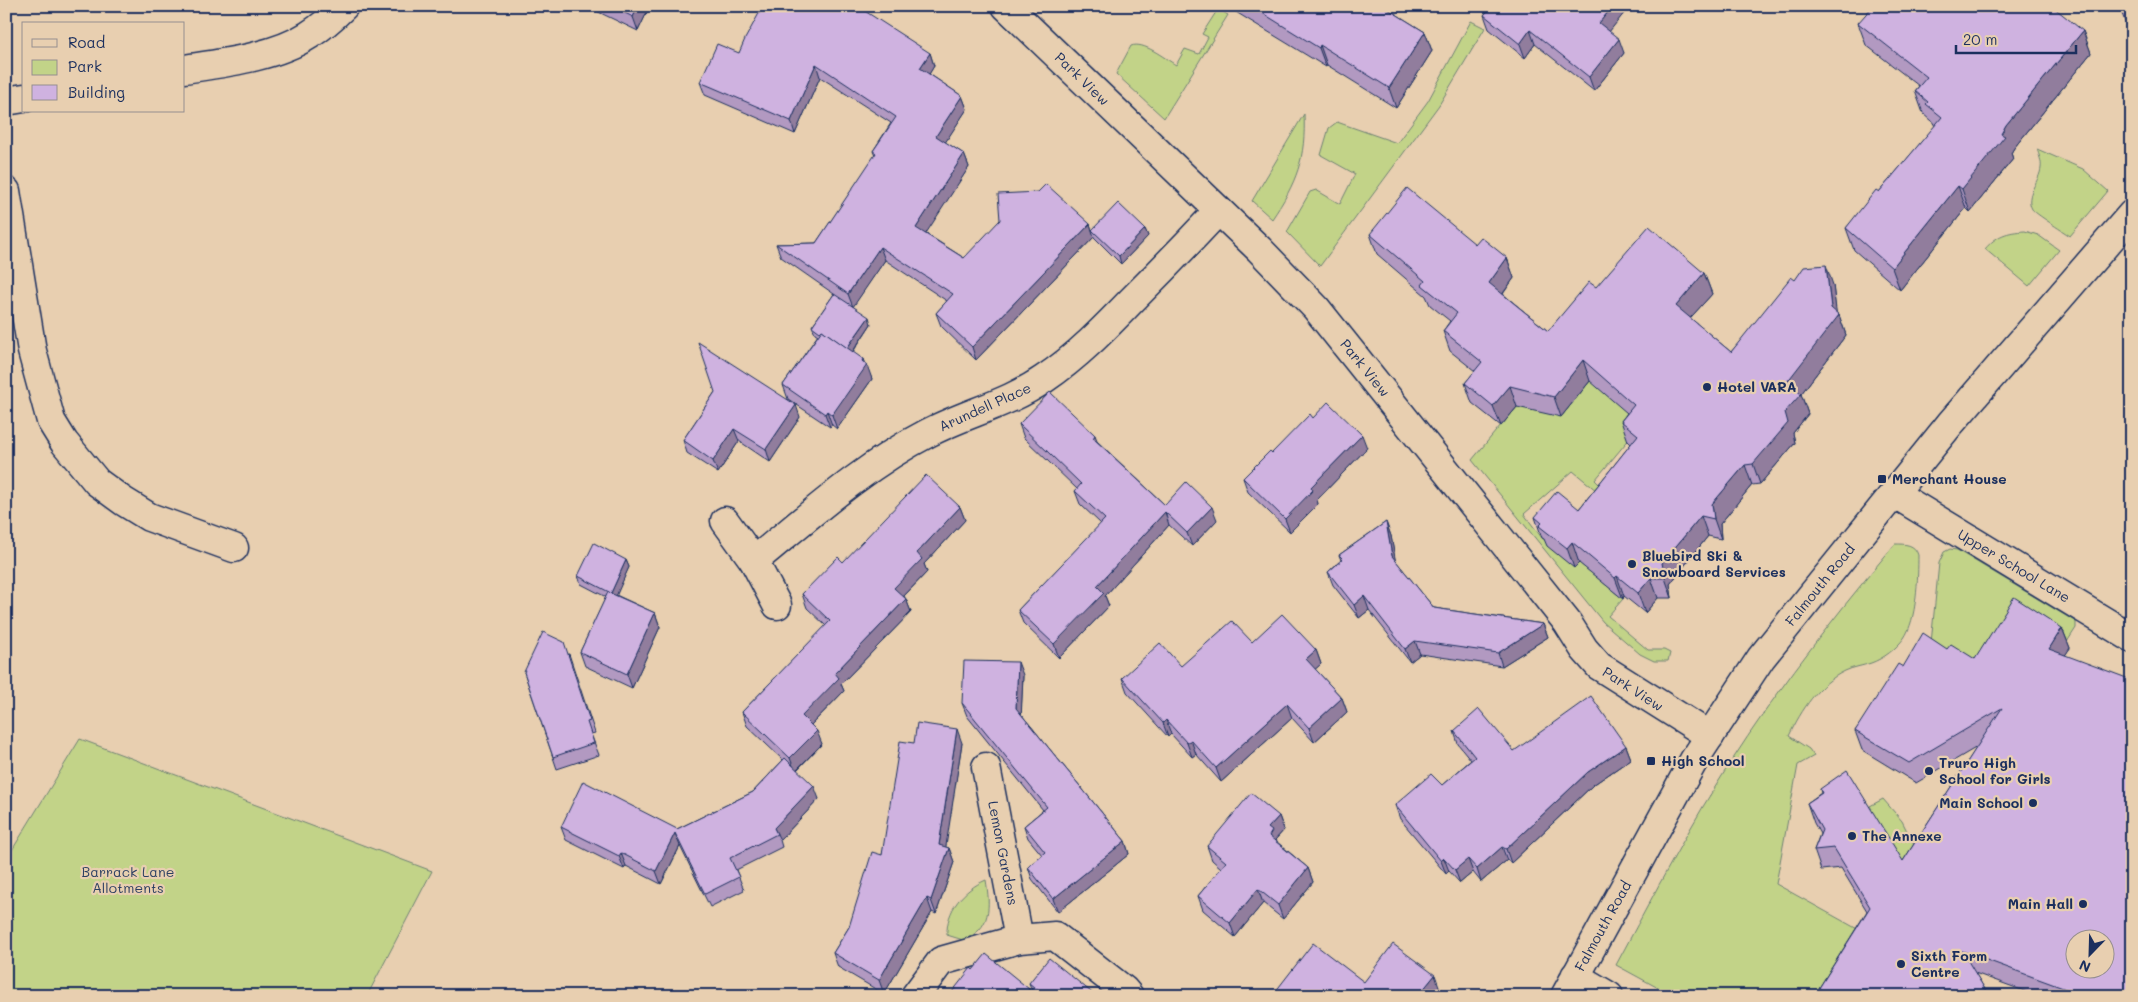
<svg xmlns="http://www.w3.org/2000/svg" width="2138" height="1002" font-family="Mali,sans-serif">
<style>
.green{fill:#c2d388;stroke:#6e8173}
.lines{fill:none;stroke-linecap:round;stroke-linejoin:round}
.minor-casing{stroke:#1b2f5e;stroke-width:31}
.tertiary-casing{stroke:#1b2f5e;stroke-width:31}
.minor{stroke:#e8cfb0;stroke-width:28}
.tertiary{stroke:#e8cfb0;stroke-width:28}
.wall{fill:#b299c1;stroke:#1b2f5e}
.shaded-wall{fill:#917d9d;stroke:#1b2f5e}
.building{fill:#cfb2e0;stroke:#1b2f5e;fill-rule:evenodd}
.poi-dot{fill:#1b2f5e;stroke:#e8cfb0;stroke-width:2}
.labels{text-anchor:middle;stroke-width:4.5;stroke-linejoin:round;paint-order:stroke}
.street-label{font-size:14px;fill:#1b2f5e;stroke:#e8cfb0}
.poi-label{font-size:14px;font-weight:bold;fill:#1b2f5e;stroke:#e8cfb0;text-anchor:start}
.park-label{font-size:14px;fill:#2c3f62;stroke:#e8cfb0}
</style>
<rect width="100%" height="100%" fill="#e8cfb0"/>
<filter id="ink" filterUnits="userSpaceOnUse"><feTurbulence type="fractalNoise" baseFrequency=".02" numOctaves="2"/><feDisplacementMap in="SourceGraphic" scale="10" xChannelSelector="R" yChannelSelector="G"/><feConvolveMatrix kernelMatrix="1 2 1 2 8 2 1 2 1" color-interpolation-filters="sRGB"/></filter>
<g filter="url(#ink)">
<g class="green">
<path d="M1218,9L1228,15L1164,118L1116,74L1131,46C1144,41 1164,58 1176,65L1185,49L1199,54L1208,37L1202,34Z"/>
<path d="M1471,21L1485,28L1439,105L1320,266L1287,232L1310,192L1316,190L1340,204L1355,174L1321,155L1329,128L1337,122L1397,143L1428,101Z"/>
<path d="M1304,114C1306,158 1297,182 1272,219L1252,201Z"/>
<path d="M2037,149L2083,169L2108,191L2070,236C2063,231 2034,213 2032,209C2024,195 2040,181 2041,168C2042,162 2039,155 2037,149Z"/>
<path d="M2025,231L2038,235L2059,250L2029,286L1985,249C1997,235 2007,232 2025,231Z"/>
<path d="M1571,347L1641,425L1595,480L1612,497L1621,511L1573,471L1524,514L1542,538L1579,563L1623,599L1608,616L1648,650H1664L1670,653L1668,661H1654L1640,654L1603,622L1472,460L1515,408L1487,385Z"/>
<path d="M1895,544C1905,544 1915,544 1918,555C1918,578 1917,619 1904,638C1897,648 1883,659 1871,663C1863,666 1853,667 1845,671C1818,684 1802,709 1789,736L1809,749L1814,756L1798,765L1776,884L1861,931L1819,996H1673L1616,965C1645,911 1673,857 1704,805C1760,712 1825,627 1895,544Z"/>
<path d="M1950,549L1957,550L2076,622V628L2065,645L1992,662L1930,653L1939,563L1944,552Z"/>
<path d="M80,739L432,871L367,996H6V860Z"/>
<path d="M1883,799L1902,821L1917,851L1919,906L1867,812L1872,809L1870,806Z"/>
<path d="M986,880C990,906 992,929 963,940L947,935C946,910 963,890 986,880Z"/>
</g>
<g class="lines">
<defs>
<g id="minor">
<path d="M1006,6L1259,249L1316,308L1567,622L1584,649L1599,666L1710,736"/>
<path d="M184,69C223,63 275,57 309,35C322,27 333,17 344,6"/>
<path d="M6,101L24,98"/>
<path d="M6,191L32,351L51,421L64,442L97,482L123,501L149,517L234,548"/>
<path d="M1895,494L2132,638"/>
<path d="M725,521L754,561L777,605"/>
<path d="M754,561C809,516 864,466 928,433C966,413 1008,404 1044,379C1077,357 1104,329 1131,301C1161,271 1190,241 1218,211"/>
<path d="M986,767L1019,939"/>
<path d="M1575,976L1609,996"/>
<path d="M915,996L941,961L1019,939L1055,936L1124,990L1129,996"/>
</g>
<path id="tertiary" d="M1565,996L1694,760L1761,658L1950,424L2132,214"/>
</defs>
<use href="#minor" class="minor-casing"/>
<use href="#tertiary" class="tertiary-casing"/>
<use href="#minor" class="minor"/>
<use href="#tertiary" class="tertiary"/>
</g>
<g class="wall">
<path d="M586,6H650L638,31Z"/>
<path d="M1226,6H1383L1425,32L1432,51L1396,108L1327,65L1326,67Z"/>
<path d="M1492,6H1628L1629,7L1609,31L1624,53L1594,91L1535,44L1525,58L1489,29L1484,15Z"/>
<path d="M2119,6H2132V35L2129,32Z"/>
<path d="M1858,23L2083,31L2091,53L2014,148L2011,153L2013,159L1970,212L1966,208L1900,290L1854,250L1846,228L1879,192L1935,126L1932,121L1923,113L1915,91L1919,86L1866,45Z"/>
<path d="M739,53H930L934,66L929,74L962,96L967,109L945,142L964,154L969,167L925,233L964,258L1090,224L1092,230L1145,229L1148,236L1121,264L1094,237L976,360L941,326L936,313L947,301L885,260L853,306L871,324L853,352L865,364L872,379L837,429L832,425L830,427L788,399L783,385L818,335L815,333L812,326L834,294L781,257L776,244L816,243L875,156L873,151L891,123L820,77L795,134L705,95L700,82Z"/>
<path d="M1370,234L1475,244L1507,258L1514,278L1503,294L1548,331L1596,287L1704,273L1712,294L1690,318L1731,352L1795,280L1833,285L1836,313L1839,315L1846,335L1801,394L1808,414L1793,433L1795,443L1760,484L1752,485L1720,524L1721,539L1708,536L1670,584L1672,598H1658L1645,613L1624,596L1623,599L1579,563L1574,568L1547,546L1544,539L1542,538L1535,517L1579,509L1631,444L1628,441L1621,421L1627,413L1590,381L1561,417L1517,407L1501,426L1472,403L1465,383L1475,371L1450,351L1443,331L1450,321L1430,305L1426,296L1377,254Z"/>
<path d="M715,392L800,417L770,462L739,441L718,473L687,453L683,440Z"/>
<path d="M1313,418L1367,448L1317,500L1318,504L1290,532L1248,492L1243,478Z"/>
<path d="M1019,424L1098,442L1165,505L1217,520L1192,546L1169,525L1105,596L1109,606L1059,658L1023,623L1018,610L1101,524L1080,504L1075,491L1077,489L1024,438Z"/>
<path d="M960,507L965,520L924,564L927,572L904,596L906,599L911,612L841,684L844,691L811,725L822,744L797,770L819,799L780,840L782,847L736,870L744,890L710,907L680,846L661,884L626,866L624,869L566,840L561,827L677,829L753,792L783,760L747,726L742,712L826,626L807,608L802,594L843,562Z"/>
<path d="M1386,522L1391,536L1395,560L1434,608L1543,624L1548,637L1502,666L1420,654L1410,662L1369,610L1359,618L1333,585L1328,572L1341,560L1339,555Z"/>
<path d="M626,560L629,567L616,595L655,613L660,627L632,688L585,666L580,652L606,597L581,584L578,576Z"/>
<path d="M2062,628L2070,648L2065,655L2132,996H2038L1975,973L1989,996H1822L1819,988L1867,911L1841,868L1821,870L1814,850L1820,834L1814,823L1807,803L1821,793L1820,789L1903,861L1977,747L1916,783L1862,750L1855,731L1903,667L1947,649L1975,659Z"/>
<path d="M1252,642L1316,650L1321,664L1315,669L1342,698L1347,712L1314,742L1292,718L1221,782L1196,754L1192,757L1171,734L1168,737L1127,692L1122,678L1181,666Z"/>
<path d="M569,654L595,733L591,734L599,755L557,769L524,672Z"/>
<path d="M1023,675L1021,714L1125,841L1129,854L1058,912L1032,879L1028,867L1042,855L1028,838L1024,826L1043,810L967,716L962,703Z"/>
<path d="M1454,731L1514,751L1626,746L1631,759L1593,785L1511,863L1507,860L1481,882L1473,872L1460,883L1449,871L1446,874L1400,819L1395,805L1442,785L1471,760L1458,744Z"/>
<path d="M914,743H962L945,847L949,848L954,862L936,914L932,912L884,994L838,967L833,953L849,927L882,855Z"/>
<path d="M1279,816L1284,830L1275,840L1276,841L1308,868L1313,882L1283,919L1263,903L1235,937L1203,910L1198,896L1221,868L1212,860L1207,846Z"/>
<path d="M1029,983L1096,996H1034Z"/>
</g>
<g class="shaded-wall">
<path d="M638,6H650L638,31L633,17Z"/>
<path d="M1613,6H1628L1629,7L1605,37L1599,23Z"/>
<path d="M1530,30L1535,44L1525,58L1520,44Z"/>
<path d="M2083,31L2091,53L2014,148L2011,153L2013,159L1970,212L1962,189L2001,134L2006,125Z"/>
<path d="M1425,32L1432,51L1396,108L1389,88Z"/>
<path d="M1619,39L1624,53L1594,91L1589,77Z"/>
<path d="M1320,45L1327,65L1326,67L1319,48Z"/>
<path d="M930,53L934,66L925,81L920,68Z"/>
<path d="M816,64L820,77L795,134L791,121Z"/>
<path d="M962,96L967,109L941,149L936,136Z"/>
<path d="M964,154L969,167L921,241L916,228Z"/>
<path d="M1958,186L1966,208L1900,290L1892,268Z"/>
<path d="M1090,224L1094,237L976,360L972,347Z"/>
<path d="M1145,229L1148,236L1121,264L1119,256Z"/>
<path d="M880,247L885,260L853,307L848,294Z"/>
<path d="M1507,258L1514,278L1496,303L1489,283Z"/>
<path d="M1826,265L1833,285L1837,318L1839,315L1846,335L1801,394L1808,414L1793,433L1795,443L1760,484L1753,464L1785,412L1787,382L1831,308Z"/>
<path d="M1704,273L1712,294L1683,326L1676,306Z"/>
<path d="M869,317L871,324L849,357L846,350Z"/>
<path d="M863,359L866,367L867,365L872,379L837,429L832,415Z"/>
<path d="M1583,360L1590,381L1561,417L1554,397Z"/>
<path d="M1510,386L1517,407L1501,426L1493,406Z"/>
<path d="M796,405L800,417L770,462L766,449Z"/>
<path d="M827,411L832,425L830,427L825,414Z"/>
<path d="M734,429L739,441L718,473L713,461Z"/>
<path d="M1095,435L1100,448L1093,438Z"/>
<path d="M1362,435L1367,448L1317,500L1318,504L1290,532L1285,519L1311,487Z"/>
<path d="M1745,465L1752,485L1720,524L1721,539L1714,519L1712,504Z"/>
<path d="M960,507L965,520L924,564L927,572L899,601L894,588L917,553Z"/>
<path d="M1212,507L1217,520L1192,546L1187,533Z"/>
<path d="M1165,512L1169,525L1105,596L1109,606L1059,658L1054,644L1097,586Z"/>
<path d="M1701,516L1708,536L1670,584L1672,598L1665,578L1662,563Z"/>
<path d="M1386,522L1391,536L1397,569L1392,556Z"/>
<path d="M1572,542L1579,563L1574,568L1567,548Z"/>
<path d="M626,560L629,567L614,601L611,593Z"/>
<path d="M1617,576L1624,596L1623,599L1615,578Z"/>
<path d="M1651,578L1658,598L1645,613L1638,593Z"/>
<path d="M1364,596L1369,610L1359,618L1354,605Z"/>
<path d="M906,599L911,612L841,684L844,691L806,730L802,716L835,673Z"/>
<path d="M655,613L660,627L632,688L627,674Z"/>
<path d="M1543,624L1548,637L1502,666L1498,653Z"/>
<path d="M2062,628L2070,648L2056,669L2049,649Z"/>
<path d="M1415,641L1420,654L1410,662L1405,649Z"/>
<path d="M1316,650L1321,664L1311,673L1306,659Z"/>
<path d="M1018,662L1023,675L1021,721L1016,708Z"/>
<path d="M1342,698L1347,712L1314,742L1309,728Z"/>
<path d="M1287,704L1292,718L1221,782L1216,768Z"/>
<path d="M1166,720L1171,734L1168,737L1163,723Z"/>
<path d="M957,729L962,743L944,859L939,845Z"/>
<path d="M817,731L822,744L795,771L790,758Z"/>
<path d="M1191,740L1196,754L1192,757L1187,743Z"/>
<path d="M1626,746L1631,759L1593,785L1511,863L1506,849L1588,772Z"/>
<path d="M814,786L819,799L780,840L774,828Z"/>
<path d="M1279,816L1284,830L1275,840L1277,845L1269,836L1268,828Z"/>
<path d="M675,833L680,846L661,884L656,871Z"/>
<path d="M1125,841L1129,854L1058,912L1053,899Z"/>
<path d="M1502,847L1507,860L1481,882L1477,869Z"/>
<path d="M949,848L954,862L936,914L931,900Z"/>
<path d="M621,853L626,866L624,869L619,856Z"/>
<path d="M1444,858L1449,871L1446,874L1441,861Z"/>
<path d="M1468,859L1473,872L1460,883L1455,870Z"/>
<path d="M1308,868L1313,882L1283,919L1278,905Z"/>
<path d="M1258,889L1263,903L1235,937L1230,923Z"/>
<path d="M927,898L932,912L884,994L879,980Z"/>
<path d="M1435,975L1440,989L1435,996H1424L1422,991Z"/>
<path d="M1029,989L1032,996H1024Z"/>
</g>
<g class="building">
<path d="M611,6H638L633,17Z"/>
<path d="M763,6H857L930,53L920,68L962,96L936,136L964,154L916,228L964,258L1000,220L998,194L1038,192L1046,184L1090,224L972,347L936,313L953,294L880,247L848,294L776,244L816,243L876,153L873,151L896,117L816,64L791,121L700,82L717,44L739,53L745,39Z"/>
<path d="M1251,6H1383L1425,32L1389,88L1320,45L1319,48Z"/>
<path d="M1492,6H1613L1599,23L1619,39L1589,77L1530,30L1520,44L1484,15Z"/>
<path d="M1873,6H2052L2083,31L2006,125L2001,134L2005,136L1962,189L1958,186L1892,268L1846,228L1876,190L1879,192L1942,117L1926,104L1928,102L1915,91L1927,77L1858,23Z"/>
<path d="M2124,6H2132V13Z"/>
<path d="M1407,188L1475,244L1481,237L1507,258L1489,283L1548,331L1589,282L1596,287L1649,226L1704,273L1676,306L1731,352L1791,277L1795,280L1804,267L1826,265L1831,308L1839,315L1787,382L1801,394L1785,412L1788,423L1753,464L1745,465L1712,504L1714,519L1701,516L1662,563L1665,578H1651L1638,593L1617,576L1615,578L1572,542L1567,548L1539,526L1542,523L1535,517L1557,491L1579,509L1638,435L1621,421L1634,405L1583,360L1554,397L1510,386L1493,406L1465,383L1482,362L1443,331L1457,313L1422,285L1425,281L1370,234Z"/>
<path d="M1118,203L1145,229L1119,256L1092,230Z"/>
<path d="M834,294L869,317L847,348L822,330L820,332L812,326Z"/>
<path d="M822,330L863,359L862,361L867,365L832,415L827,411L825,414L783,385Z"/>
<path d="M698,342L796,405L766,449L734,429L713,461L683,440L715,392Z"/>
<path d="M1050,392L1095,435L1093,438L1165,505L1186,482L1212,507L1187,533L1165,512L1097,586L1104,593L1054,644L1018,610L1105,519L1075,491L1081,484L1019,424Z"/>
<path d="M1328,402L1362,435L1311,487L1313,490L1285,519L1243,478L1270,451L1272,453L1310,414L1313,418Z"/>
<path d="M926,475L960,507L917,553L922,559L894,588L906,599L835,673L839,678L802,716L817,731L790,758L742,712L830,621L802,594L838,557L843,562Z"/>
<path d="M1386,522L1392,556L1434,608L1543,624L1498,653L1415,641L1405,649L1364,596L1354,605L1328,572L1343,559L1339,555Z"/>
<path d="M594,543L626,560L611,593L578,576Z"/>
<path d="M608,592L655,613L627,674L580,652Z"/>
<path d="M2014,597L2062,628L2049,649L2132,680V996H2085L1962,951L1989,996H1830L1819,988L1870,907L1834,848L1814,850L1822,830L1807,803L1822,793L1820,789L1847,770L1903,861L2002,708L1909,763L1855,731L1898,664L1903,667L1923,633L1947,649L1951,644L1975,659ZM2076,940H2106V970H2076Z"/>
<path d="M1282,614L1316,650L1306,659L1342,698L1309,728L1287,704L1216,768L1191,740L1187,743L1166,720L1163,723L1122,678L1160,643L1181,666L1232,621L1252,642Z"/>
<path d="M543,632L564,642L590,721L587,722L594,743L553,757L524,672Z"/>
<path d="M964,661L1018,662L1016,708L1125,841L1053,899L1028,867L1045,852L1024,826L1047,807L962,703Z"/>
<path d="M1591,696L1626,746L1588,772L1506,849L1502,847L1477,869L1468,859L1455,870L1444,858L1441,861L1395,805L1431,774L1442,785L1475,757L1454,731L1479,709L1514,751Z"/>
<path d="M917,723L957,729L939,845L949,848L931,900L927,898L879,980L833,953L849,927L872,852L882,855L900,741L914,743Z"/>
<path d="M785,758L814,786L774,828L777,834L730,858L739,877L705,894L675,833L656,871L621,853L619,856L561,827L583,781L677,829L753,792Z"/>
<path d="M1251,793L1279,816L1268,828L1272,831L1269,836L1308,868L1278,905L1258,889L1230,923L1198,896L1226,862L1207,846Z"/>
<path d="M1313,943L1364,982L1393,944L1435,975L1422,991L1428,996H1272Z"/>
<path d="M986,954L1029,989L1024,996H954L955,994L952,992L971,968L973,970Z"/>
<path d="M1049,958L1096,996H1045L1029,983Z"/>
</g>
</g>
<g class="poi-dot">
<circle cx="1707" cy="387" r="5"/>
<rect x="1877" y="474" width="10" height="10" rx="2.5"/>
<circle cx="1632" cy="564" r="5"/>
<rect x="1646" y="756" width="10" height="10" rx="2.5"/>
<circle cx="1929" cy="771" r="5"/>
<circle cx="2033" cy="803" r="5"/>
<circle cx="1852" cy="836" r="5"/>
<circle cx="2083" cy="904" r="5"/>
<circle cx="1901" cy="964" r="5"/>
</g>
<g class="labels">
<g class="street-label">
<text transform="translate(1082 79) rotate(44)" y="5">Park View</text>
<text transform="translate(1365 368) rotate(51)" y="5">Park View</text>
<text transform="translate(985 407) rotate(-24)" y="5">Arundell Place</text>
<text transform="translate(2014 566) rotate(31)" y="5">Upper School Lane</text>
<text transform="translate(1820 585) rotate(-51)" y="5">Falmouth Road</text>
<text transform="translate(1633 689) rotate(33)" y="5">Park View</text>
<text transform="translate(1003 853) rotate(79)" y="5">Lemon Gardens</text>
<text transform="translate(1603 926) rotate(-61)" y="5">Falmouth Road</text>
</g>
<g class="poi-label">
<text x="1717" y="392">Hotel VARA</text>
<text x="1892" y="484">Merchant House</text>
<text x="1642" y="561">Bluebird Ski &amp;<tspan x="1642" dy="16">Snowboard Services</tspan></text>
<text x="1661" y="766">High School</text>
<text x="1939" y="768">Truro High<tspan x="1939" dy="16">School for Girls</tspan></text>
<text x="2023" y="808" text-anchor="end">Main School</text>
<text x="1862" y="841">The Annexe</text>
<text x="2073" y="909" text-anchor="end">Main Hall</text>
<text x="1911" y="961">Sixth Form<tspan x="1911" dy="16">Centre</tspan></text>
</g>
<g class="park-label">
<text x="128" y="877">Barrack Lane<tspan x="128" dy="16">Allotments</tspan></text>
</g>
</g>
<rect width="2138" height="1002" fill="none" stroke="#e8cfb0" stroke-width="25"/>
<rect x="12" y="12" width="2113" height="977" fill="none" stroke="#1b2f5e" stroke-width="2" filter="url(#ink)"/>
<rect x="22" y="22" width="162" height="90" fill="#e8cfb0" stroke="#968f8f"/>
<rect x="32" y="39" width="25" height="8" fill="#e8cfb0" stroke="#968f8f"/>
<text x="68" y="48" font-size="15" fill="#1b2f5e">Road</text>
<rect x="32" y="60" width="25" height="15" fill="#c2d388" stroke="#968f8f"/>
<text x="68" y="72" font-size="15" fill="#1b2f5e">Park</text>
<rect x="32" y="85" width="25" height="15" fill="#cfb2e0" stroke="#968f8f"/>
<text x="68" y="98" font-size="15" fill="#1b2f5e">Building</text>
<g transform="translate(2090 954) rotate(203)"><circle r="24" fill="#e8cfb0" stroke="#968f8f"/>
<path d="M0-4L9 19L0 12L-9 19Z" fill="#1b2f5e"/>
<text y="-8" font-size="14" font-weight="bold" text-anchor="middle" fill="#1b2f5e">N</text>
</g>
<path d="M1956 45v8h120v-8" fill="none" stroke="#1b2f5e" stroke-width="2.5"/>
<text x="1963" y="45" font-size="15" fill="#1b2f5e" stroke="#e8cfb0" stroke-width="4" paint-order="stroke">20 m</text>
</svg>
